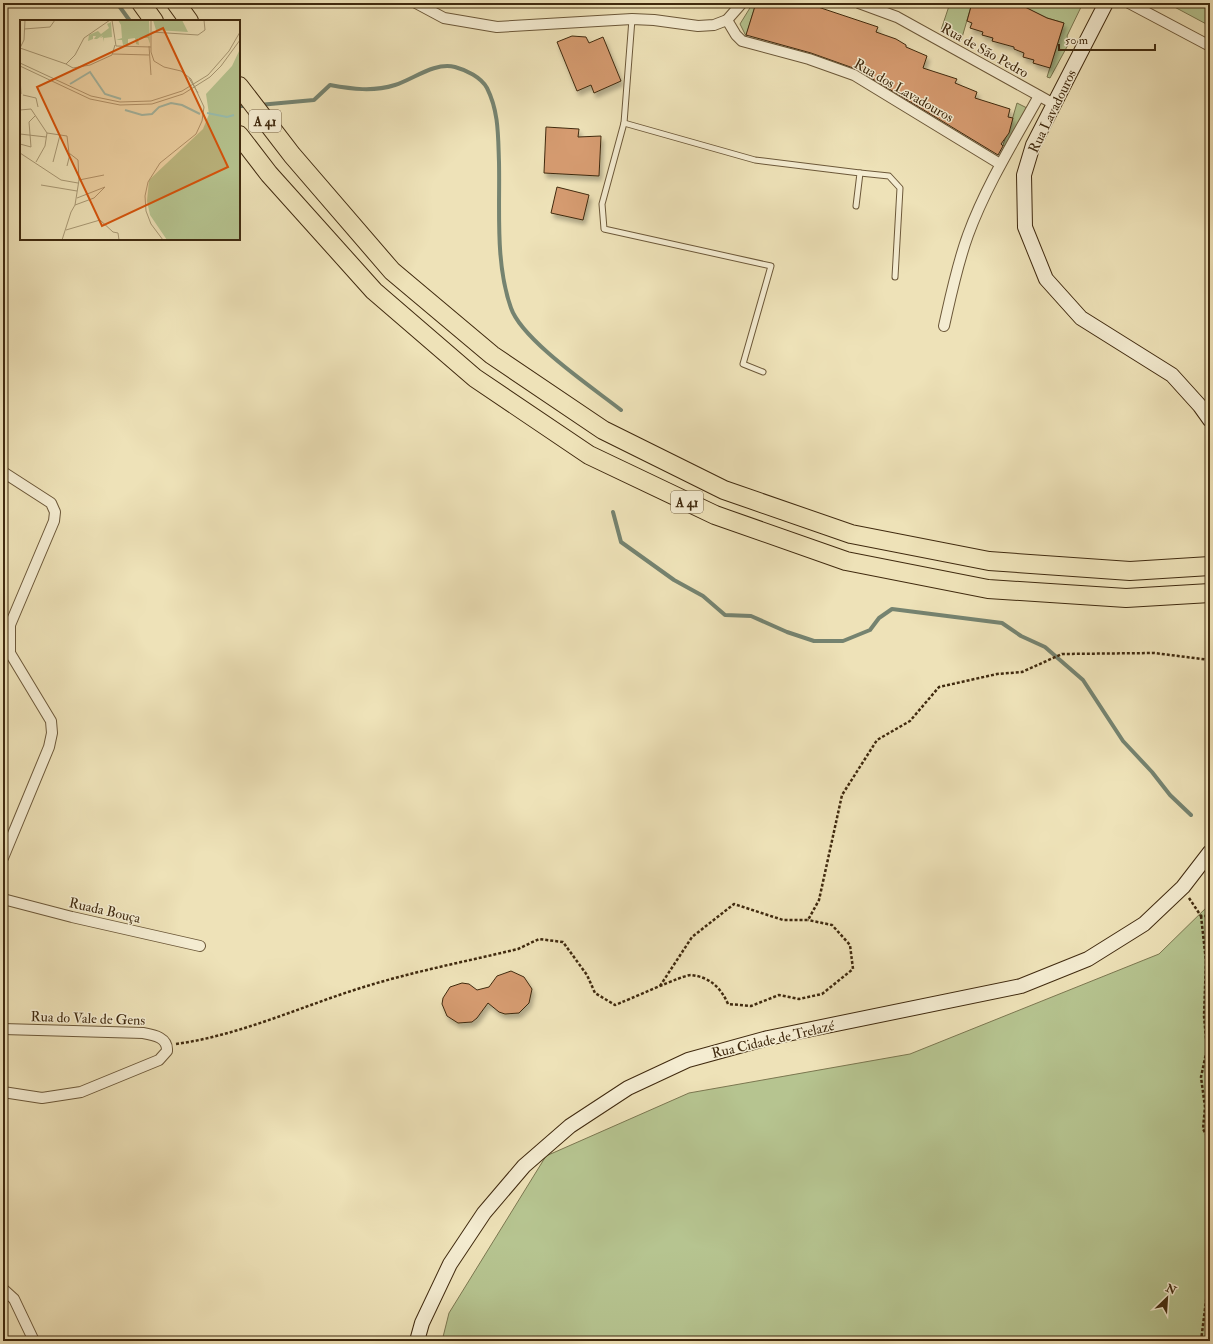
<svg xmlns="http://www.w3.org/2000/svg" width="1213" height="1344" font-family="'IM FELL Double Pica',serif">
<style>
.green{fill:#b6c490;stroke:#7b7750}
.lines{fill:none;stroke-linecap:round;stroke-linejoin:round}
.stream{stroke:#758370;stroke-width:4}
.building{fill:#d59b70;stroke:#402a0f;filter:url(#shadow)}
.lane-casing{stroke:#6c5839;stroke-width:7}
.street-casing{stroke:#6c5839;stroke-width:12}
.secondary-casing{stroke:#402a0f;stroke-width:16}
.highway-casing{stroke:#402a0f;stroke-width:20}
.path{stroke:#402a0f;stroke-width:2.5;stroke-dasharray:3 2;stroke-linecap:butt}
.lane{stroke:#f4ecd1;stroke-width:5}
.street{stroke:#f4ecd1;stroke-width:10}
.secondary{stroke:#f4ecd1;stroke-width:14}
.highway{stroke:#eee2b8;stroke-width:18}
.labels{text-anchor:middle;stroke-width:3;stroke-linejoin:round;paint-order:stroke}
.shield{fill:#f4ecd1;stroke:#766449;stroke-width:1}
.shield-label{font-size:13px;font-weight:bold;fill:#402a0f}
.street-label{font-size:14px;fill:#402a0f;stroke:#f4ecd1}
.inset-river{fill:none;stroke:#99beb0;stroke-width:2}
.inset-road{fill:none;stroke:#a89874;stroke-width:1}
.view{fill:#d7540c;fill-opacity:0.15;stroke:#d7540c;stroke-width:2}
.inset-edge{fill:none;stroke:#402a0f;stroke-width:2}
</style>
<defs>
<filter id="shadow"><feDropShadow dx="2.5" dy="4.5" stdDeviation="2" flood-color="#0004"/></filter>
</defs>
<rect width="100%" height="100%" fill="#eee2b8"/>
<filter id="stains"><feTurbulence type="fractalNoise" baseFrequency=".005" numOctaves="4"/><feColorMatrix values="0 0 0 0 .2 0 0 0 0 .09 0 0 0 0 .02 0 0 0 .5 -.17"/></filter>
<radialGradient id="worn" r=".72"><stop offset=".6" stop-color="#630" stop-opacity="0"/><stop offset="1" stop-color="#630" stop-opacity=".3"/></radialGradient>
<g class="green">
<path d="M753,3H756L746,36L740,24Z"/>
<path d="M950,3H972L961,41L941,30Z"/>
<path d="M1016,3H1083L1067,36L1069,43L1050,78L1047,77L1064,23L1047,18Z"/>
<path d="M1167,3H1210V26Z"/>
<path d="M1017,103L1027,108L1006,147L1003,145L1009,127H1010Z"/>
<path d="M1210,904V1341H442L449,1313L546,1156L689,1093L910,1054L1159,954Z"/>
</g>
<g class="lines">
<g class="stream">
<path d="M117,3L130,21"/>
<path d="M259,105L314,100L330,85C352,89 373,92 395,85C414,79 434,62 455,67C466,70 481,77 487,88C499,112 498,136 499,162C500,210 495,263 511,308C522,340 593,388 621,410"/>
<path d="M239,106H249"/>
<path d="M613,512L621,542L674,580L703,596L725,615L751,616L787,632L814,641H843L870,630L879,618L892,609L1002,623L1021,636L1045,647L1083,680L1123,741L1152,772L1170,795L1191,815"/>
</g>
</g>
<g class="building">
<path d="M756,3H806L878,27L876,32L896,39L906,45V47L927,56L923,68L957,79L955,83L977,92L975,98L1010,109L1008,117L1013,118L1009,133L1001,144L1003,146L998,155L856,69L811,53L746,35Z"/>
<path d="M972,3H1017L1047,18L1064,23L1050,68L1033,63L1034,60L1023,57L1024,53L1014,49V47L992,41L993,38L982,35L983,32L970,28L972,23L967,21Z"/>
<path d="M572,36L586,37L589,43L603,37L621,81L594,93L591,85L577,91L557,42Z"/>
<path d="M546,127L579,129L578,137L601,136L599,176L544,173Z"/>
<path d="M557,187L589,195L583,220L551,213Z"/>
<path d="M511,971L524,977L532,989L529,1003L519,1013L505,1014L499,1012L488,1003L477,1018L472,1022L458,1023L447,1016L442,1004L443,998L450,987L462,983L469,984L477,990L489,987L497,976Z"/>
</g>
<g class="lines">
<defs>
<g id="lane">
<path d="M632,19L624,123L602,204L604,229L771,266L743,364L763,372"/>
<path d="M624,123L755,160L860,173L856,206"/>
<path d="M860,173L889,176L900,188L895,277"/>
</g>
<g id="street">
<path d="M416,3L444,18L497,27L632,19L654,20L698,26L714,25L727,20L742,3"/>
<path d="M859,3L897,17L1054,104"/>
<path d="M1129,3L1210,46"/>
<path d="M727,20L736,35L742,41L809,59L854,75L1000,164"/>
<path d="M944,326C951,295 957,265 968,235C986,186 1014,141 1039,96"/>
<path d="M3,472L51,503L55,512L54,521L10,625V653L51,721L52,733L49,747L3,858"/>
<path d="M3,899L72,917L200,946"/>
<path d="M3,1029L143,1033C155,1035 168,1038 167,1051L159,1060L81,1092L42,1098L3,1092"/>
<path d="M3,1289L14,1299L34,1341"/>
</g>
<g id="secondary">
<path d="M1106,3L1033,145L1024,175L1025,227L1046,279L1081,318L1172,375L1200,406L1210,420"/>
<path d="M417,1341L422,1323L450,1264L484,1213L524,1166L570,1126L628,1088L688,1060L768,1038L1021,986L1088,959L1144,924L1183,887L1210,852"/>
</g>
<g id="highway">
<path d="M141,3L154,21"/>
<path d="M176,3L189,21"/>
<path d="M239,86L292,155L392,271L492,355L603,430L724,490L851,534L989,561L1130,571L1210,566"/>
<path d="M239,135L269,174L374,291L475,378L589,455L715,515L846,561L988,589L1126,598L1210,593"/>
</g>
</defs>
<use href="#lane" class="lane-casing"/>
<use href="#street" class="street-casing"/>
<use href="#secondary" class="secondary-casing"/>
<use href="#highway" class="highway-casing"/>
<g class="path">
<path d="M1189,898L1201,916H1210"/>
<path d="M1201,916L1206,961L1204,1016L1207,1049L1201,1077L1205,1107L1203,1129L1210,1141"/>
<path d="M660,986L692,937L734,904L783,920H808L819,900L842,795L877,740L910,721L939,687L997,674L1022,672L1062,654L1154,653L1210,660"/>
<path d="M176,1044C242,1035 304,1005 367,986C416,971 468,961 518,949L539,939L563,942L587,975L595,993L615,1005C626,1001 685,974 691,975C710,977 721,988 728,1004L751,1006L779,995L799,999L822,994L853,969L850,945L832,925L808,920"/>
<path d="M1201,1341L1210,1269"/>
</g>
<use href="#lane" class="lane"/>
<use href="#street" class="street"/>
<use href="#secondary" class="secondary"/>
<use href="#highway" class="highway"/>
</g>
<g class="labels">
<g class="shield">
<rect x="249" y="110" width="32" height="22" rx="3"/>
<rect x="671" y="491" width="32" height="22" rx="3"/>
</g>
<g class="shield-label">
<text x="265" y="126">A 41</text>
<text x="687" y="507">A 41</text>
</g>
<g class="street-label">
<text transform="translate(985 50) rotate(29)" y="5">Rua de São Pedro</text>
<text transform="translate(904 90) rotate(30)" y="5">Rua dos Lavadouros</text>
<text transform="translate(1052 111) rotate(-64)" y="5">Rua Lavadouros</text>
<text transform="translate(105 910) rotate(13)" y="5">Ruada Bouça</text>
<text transform="translate(88 1018) rotate(2)" y="5">Rua do Vale de Gens</text>
<text transform="translate(773 1039) rotate(-13)" y="5">Rua Cidade de Trelazé</text>
</g>
</g>
<g transform="translate(20 20)">
<rect width="220" height="220" fill="#eee2b8"/>
<path d="M98,0H129L130,24L128,18H118L119,25L116,24L115,18L108,19V24L103,25L102,20H96L102,18L101,5ZM133,0H162L168,12L136,10ZM91,2L92,17L84,18V22L83,17L80,18L83,15L77,19H74L76,16H73V19L68,21L69,15L78,11L81,14L89,8L87,4ZM220,29V220H147L130,195L127,181L129,160L183,109L189,94L186,74L212,46Z" fill="#b6c490"/>
<path class="inset-river" d="M50,64L70,52L85,74L101,79M105,90L122,95L132,94L139,87L151,83L162,85L180,94M187,93L207,97L214,95"/>
<path class="inset-road" d="M92,0L96,26L131,27M131,0V32L134,41L144,47L161,51L171,59L184,87L182,101L176,114L140,143L128,162L125,176L126,191L131,204L143,220M4,9L30,7L35,0M132,12L178,15L185,10L184,0M129,26L131,55M0,28L46,44L55,35L64,18L90,0M0,28L4,20L5,0M93,34L129,35M0,43L71,76L100,82L131,81L162,71L188,55L209,31L220,12M46,44L53,48L70,45L92,35L95,25M0,46L70,79L100,85L132,84L163,74L190,57L201,46L220,20M0,57L1,74M169,58L178,73M3,75L16,78L18,87M0,90L11,89L27,113L25,126L16,142M27,113L47,116L49,133L58,140L59,160L55,185M0,114L26,117M0,124L11,127L9,102L15,96M0,133L41,160L58,163M33,142L40,115M47,146L50,134M59,160L84,155M21,165L57,171M57,178L85,167M55,185L74,178L85,167M46,210L80,200L93,212L98,213L99,220M42,220L51,192L55,185"/>
<path class="view" d="M143,8L208,147L82,206L17,67Z"/>
<rect width="220" height="220" class="inset-edge"/>
</g>
<rect width="1213" height="1344" fill="none" stroke="#eee2b8" stroke-width="16"/>
<rect x="4" y="4" width="1205" height="1336" fill="none" stroke="#402a0f" stroke-width="2"/>
<rect x="8" y="8" width="1197" height="1328" fill="none" stroke="#402a0f"/>
<g transform="translate(1167 1298) rotate(25)" stroke="#f4ecd1" stroke-width="3" paint-order="stroke">
<path d="M0-3L7 15L0 10L-7 15Z" fill="#402a0f"/>
<text y="-6" font-size="11" font-weight="bold" text-anchor="middle" fill="#402a0f">N</text>
</g>
<path d="M1059 44v6h96v-6" fill="none" stroke="#402a0f" stroke-width="2"/>
<text x="1065" y="44" font-size="12" fill="#402a0f" stroke="#f4ecd1" stroke-width="3" paint-order="stroke">50 m</text>
<rect width="100%" height="100%" filter="url(#stains)"/>
<rect width="100%" height="100%" fill="url(#worn)"/>
</svg>
